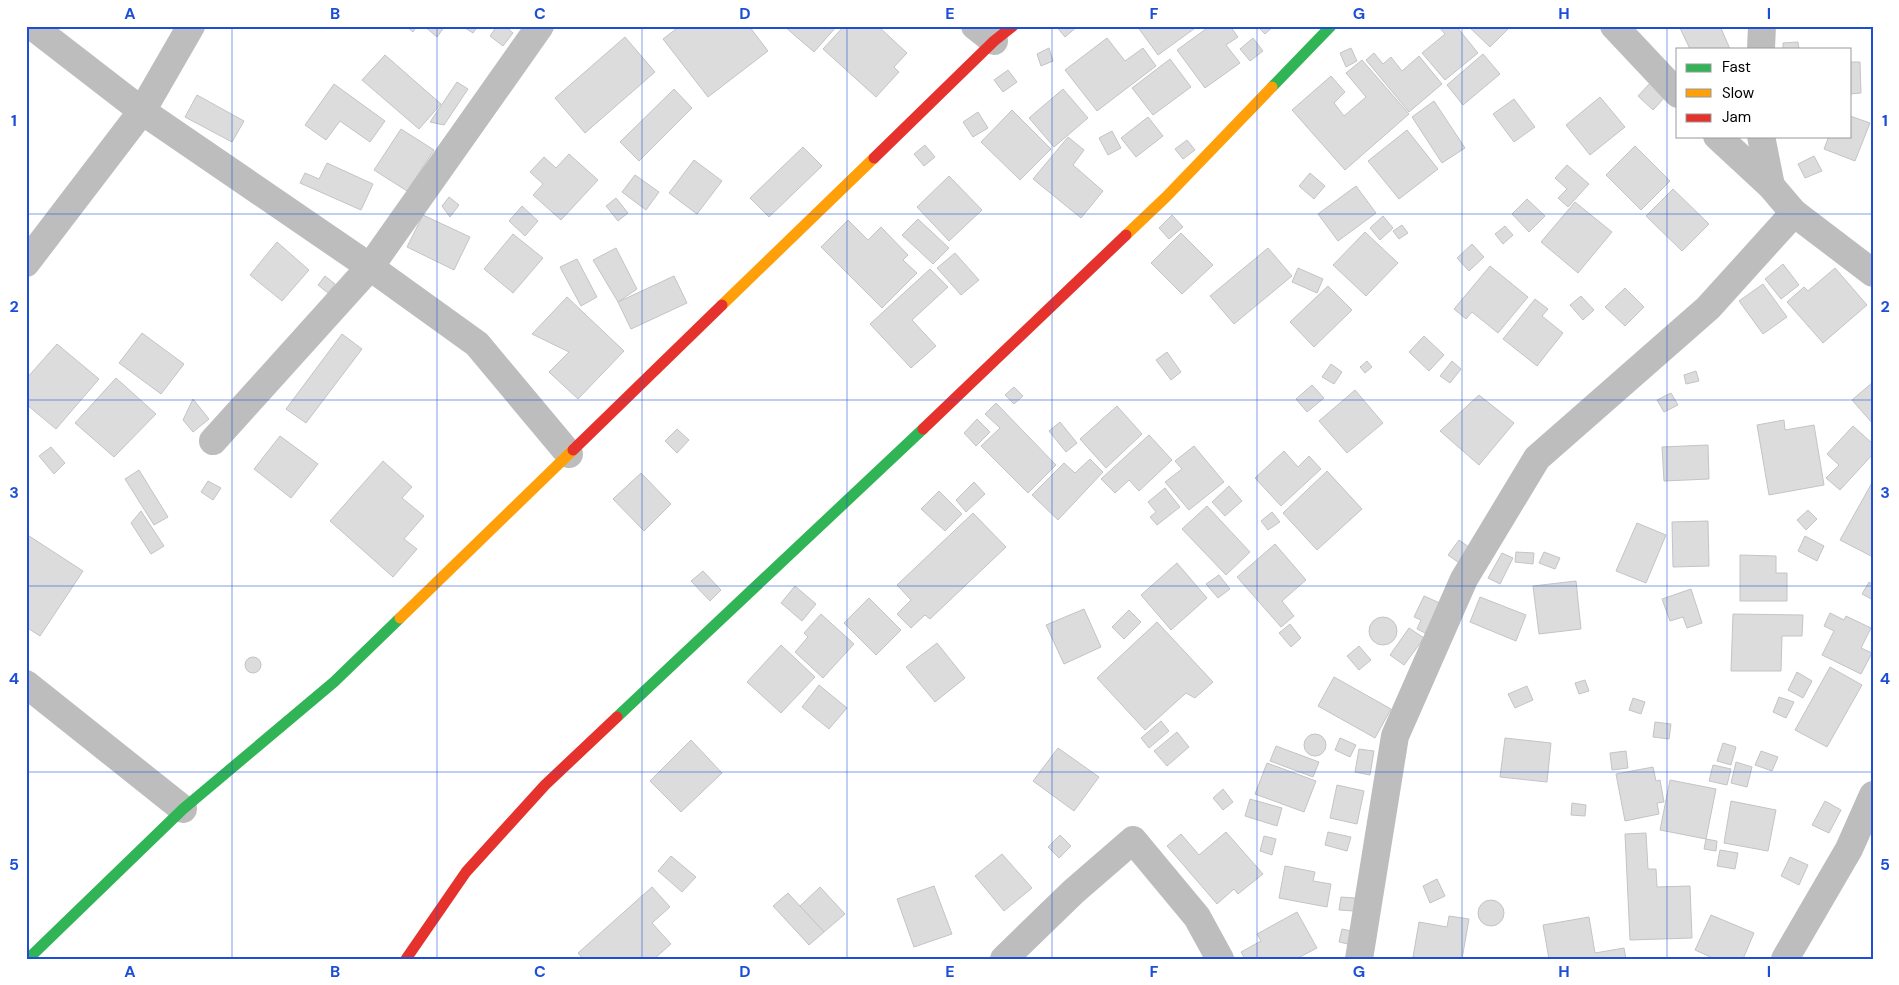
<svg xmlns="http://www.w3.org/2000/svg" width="1899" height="985" font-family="'DM Sans',sans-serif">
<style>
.building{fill:#dcdcdc;stroke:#c4c4c4}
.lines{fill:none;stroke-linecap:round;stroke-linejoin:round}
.street{stroke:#bdbdbd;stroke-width:28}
.fast{stroke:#30b455;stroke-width:11}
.slow{stroke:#ff9f0a;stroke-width:11}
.jam{stroke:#e5322d;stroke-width:11}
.grid{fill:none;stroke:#1d4ed8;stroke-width:1;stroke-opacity:0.55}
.neatline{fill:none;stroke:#1d4ed8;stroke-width:2}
.grid-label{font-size:16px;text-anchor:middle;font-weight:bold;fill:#1d4ed8}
</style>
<rect width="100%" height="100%" fill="#fff"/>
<g class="building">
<path d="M406,26H417L413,32Z"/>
<path d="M424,26H445L437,37Z"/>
<path d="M462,26H478L473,33Z"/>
<path d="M497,26H505L513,33L503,46L490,36Z"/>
<path d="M680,26H749L768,51L708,97L663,39Z"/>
<path d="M784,26H837L814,52Z"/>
<path d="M844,26H878L907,53L894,67L899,72L876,97L823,49Z"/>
<path d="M1056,26H1078L1065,37Z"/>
<path d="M1137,26H1198L1158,55Z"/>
<path d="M1210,26H1230L1238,37L1226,45L1240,63L1205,88L1177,50Z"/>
<path d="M1257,26H1274L1265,34Z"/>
<path d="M1438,26H1456L1478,53L1445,80L1422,53L1445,34Z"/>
<path d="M1468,26H1511L1490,47Z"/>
<path d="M1683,26H1720L1730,49H1690L1680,28Z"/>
<path d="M625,37L655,72L585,133L555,98Z"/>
<path d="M1107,38L1125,61L1143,48L1156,66L1097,111L1065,70Z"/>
<path d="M1253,38L1263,51L1250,61L1240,49Z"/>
<path d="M1798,42L1799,49H1783V43Z"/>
<path d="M1049,48L1053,61L1041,66L1037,54Z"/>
<path d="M1351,48L1357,61L1346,67L1340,53Z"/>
<path d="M1374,53L1383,64L1391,57L1402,71L1419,56L1442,84L1409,112L1366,60Z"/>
<path d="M1483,54L1500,74L1463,105L1447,85Z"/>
<path d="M385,55L441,104L419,129L362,80Z"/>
<path d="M1170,59L1191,87L1153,115L1132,88Z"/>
<path d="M1362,60L1409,114L1345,170L1292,110L1331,76L1345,92L1334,103L1344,116L1366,97L1346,73Z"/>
<path d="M1850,62H1860L1861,93L1850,94Z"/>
<path d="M1008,70L1017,82L1003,92L994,80Z"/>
<path d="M1652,81L1667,95L1653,110L1638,96Z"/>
<path d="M457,82L468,89L444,125L430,122Z"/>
<path d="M334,84L385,121L370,142L340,121L326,140L305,125Z"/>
<path d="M674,89L692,108L639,161L620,142Z"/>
<path d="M1063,89L1088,118L1054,147L1029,118Z"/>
<path d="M197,95L244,121L232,142L185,117Z"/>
<path d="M1600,97L1625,127L1590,155L1566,125Z"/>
<path d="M1514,99L1535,127L1514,142L1493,114Z"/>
<path d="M1434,101L1465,148L1442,163L1412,117Z"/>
<path d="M1012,110L1051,149L1020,180L981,142Z"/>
<path d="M978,112L988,128L973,137L963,122Z"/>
<path d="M1850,116L1870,123L1855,161L1824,149L1829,136H1850Z"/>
<path d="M1148,117L1163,136L1136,157L1121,138Z"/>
<path d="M401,129L434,150L407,191L374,170Z"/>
<path d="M1407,130L1438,169L1399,199L1368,161Z"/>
<path d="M1112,131L1121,148L1108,155L1099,138Z"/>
<path d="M1068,137L1084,150L1073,165L1103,191L1081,218L1033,179Z"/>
<path d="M1187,140L1195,150L1183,159L1175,149Z"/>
<path d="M925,145L935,157L924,166L914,154Z"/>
<path d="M1635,146L1670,181L1641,210L1606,175Z"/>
<path d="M803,147L822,166L769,217L750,198Z"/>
<path d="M569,154L598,180L561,220L533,195L543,184L530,172L544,157L556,168Z"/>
<path d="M1814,156L1822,171L1805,178L1798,164Z"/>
<path d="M694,160L722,181L697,214L669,193Z"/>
<path d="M327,163L373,184L361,210L300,183L305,173L319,179Z"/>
<path d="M1567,165L1589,184L1568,207L1558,198L1567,189L1555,178Z"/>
<path d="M1310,173L1325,186L1314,199L1299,186Z"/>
<path d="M635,175L659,192L646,210L622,192Z"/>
<path d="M949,176L982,210L949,241L917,207Z"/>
<path d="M1356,186L1376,213L1338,241L1318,214Z"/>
<path d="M1673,189L1709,224L1682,251L1646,216Z"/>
<path d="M449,197L459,205L450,217L442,206Z"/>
<path d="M616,198L628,213L618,221L606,206Z"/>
<path d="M1527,199L1545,216L1529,232L1512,214Z"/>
<path d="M1575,202L1612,232L1578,273L1541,242Z"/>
<path d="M522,206L538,221L525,236L509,221Z"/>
<path d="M423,215L470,237L454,270L407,247Z"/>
<path d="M1172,215L1183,227L1169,239L1159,228Z"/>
<path d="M1383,216L1393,228L1380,240L1370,228Z"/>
<path d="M918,219L949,248L933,264L902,235Z"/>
<path d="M848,220L868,240L881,227L908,255L903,260L917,273L882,308L821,247Z"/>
<path d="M1402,225L1408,233L1399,239L1393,231Z"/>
<path d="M1505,226L1513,235L1503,244L1495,234Z"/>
<path d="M1365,232L1398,263L1366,296L1333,265Z"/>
<path d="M1181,233L1213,265L1182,294L1151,263Z"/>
<path d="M513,234L543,258L513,293L484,269Z"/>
<path d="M277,242L309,270L282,301L250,275Z"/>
<path d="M1472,244L1484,257L1469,271L1457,258Z"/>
<path d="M616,248L637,289L618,302L593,260Z"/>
<path d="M1268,248L1292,276L1234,324L1210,296Z"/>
<path d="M955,253L979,280L961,295L937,268Z"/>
<path d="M577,259L597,297L581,306L560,267Z"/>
<path d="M1783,264L1799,285L1781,299L1765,279Z"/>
<path d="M1490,266L1528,297L1498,333L1472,312L1466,319L1454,309Z"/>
<path d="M1298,268L1323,279L1317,293L1292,282Z"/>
<path d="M1835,268L1867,305L1823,343L1787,302L1804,287L1808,291Z"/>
<path d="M930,269L948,287L912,320L936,346L911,368L870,324Z"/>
<path d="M325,276L335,284L328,293L318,285Z"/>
<path d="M674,276L687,303L631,329L618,302Z"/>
<path d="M1763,284L1787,317L1763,334L1739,301Z"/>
<path d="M1328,286L1352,310L1314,347L1290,322Z"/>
<path d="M1625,288L1644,307L1625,326L1605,307Z"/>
<path d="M1581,296L1594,310L1583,320L1570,305Z"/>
<path d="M567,297L624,351L578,399L549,372L569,352L532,334Z"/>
<path d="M1535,299L1548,309L1542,316L1563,333L1537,366L1503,339Z"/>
<path d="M142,333L184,364L161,394L119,363Z"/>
<path d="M342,334L362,349L306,423L286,409Z"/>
<path d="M1424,336L1444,355L1429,371L1409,352Z"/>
<path d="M57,344L99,379L56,429L26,404V379Z"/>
<path d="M1167,352L1181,372L1171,380L1156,360Z"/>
<path d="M1367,361L1372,367L1365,373L1360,367Z"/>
<path d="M1452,361L1461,369L1450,383L1440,376Z"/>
<path d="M1331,364L1342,372L1334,384L1322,377Z"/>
<path d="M1696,371L1699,381L1686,384L1684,375Z"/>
<path d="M116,378L156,414L114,457L75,423Z"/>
<path d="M1873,382V424L1852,400Z"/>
<path d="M1312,385L1324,398L1307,412L1296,399Z"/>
<path d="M1014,387L1023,396L1014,404L1005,395Z"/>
<path d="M1355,390L1383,423L1347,453L1319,421Z"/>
<path d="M1671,393L1678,405L1664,412L1657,400Z"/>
<path d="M1479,395L1514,423L1479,465L1440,431Z"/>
<path d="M193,399L209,419L193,432L183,420Z"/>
<path d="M996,403L1056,465L1028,493L981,446L1000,428L985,414Z"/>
<path d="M1117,406L1142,434L1106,468L1080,439Z"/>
<path d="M977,419L990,432L976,446L964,433Z"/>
<path d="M1784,420L1785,430L1814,425L1824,485L1769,495L1757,425Z"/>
<path d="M1060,422L1077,443L1066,452L1049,431Z"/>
<path d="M1853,426L1873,444V454L1840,490L1826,478L1839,465L1827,454Z"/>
<path d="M677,429L689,440L677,453L665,441Z"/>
<path d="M1149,435L1172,460L1139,491L1129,480L1115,493L1101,479Z"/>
<path d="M280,436L318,464L291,498L254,469Z"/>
<path d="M1708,445L1709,479L1664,481L1662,447Z"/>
<path d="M1194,446L1224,482L1189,510L1165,482L1182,469L1175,461Z"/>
<path d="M51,447L65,463L54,474L39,456Z"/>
<path d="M1284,451L1298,467L1309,456L1321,469L1281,506L1255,478Z"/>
<path d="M1090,459L1103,472L1058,520L1032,495L1064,463L1075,473Z"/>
<path d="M383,461L412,487L402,498L424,516L404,539L417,549L393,577L330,521Z"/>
<path d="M139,470L168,517L154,525L125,479Z"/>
<path d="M1327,471L1362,509L1317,550L1283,513Z"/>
<path d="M641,473L671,504L644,531L613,499Z"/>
<path d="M208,481L221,488L213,500L201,492Z"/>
<path d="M1873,481V557L1840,540Z"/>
<path d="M974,482L985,494L966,512L956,500Z"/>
<path d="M1229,486L1242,501L1225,516L1212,502Z"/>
<path d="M1165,488L1180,507L1157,525L1150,517L1156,512L1148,502Z"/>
<path d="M939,491L962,514L945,531L921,509Z"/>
<path d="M1207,506L1250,552L1226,575L1182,529Z"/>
<path d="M1808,510L1817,519L1806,530L1797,520Z"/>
<path d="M141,511L164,546L151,554L131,523Z"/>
<path d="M1272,512L1280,522L1268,530L1261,521Z"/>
<path d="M973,513L1006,547L930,619L925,615L911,628L897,614L911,600L897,585Z"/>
<path d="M1708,521L1709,566L1673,567L1672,522Z"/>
<path d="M1637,523L1666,535L1646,583L1616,571Z"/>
<path d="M26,534L83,571L40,636L26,627Z"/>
<path d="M1805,536L1824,546L1817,561L1798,551Z"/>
<path d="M1459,540L1473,550L1462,565L1448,555Z"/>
<path d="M1275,544L1306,580L1282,601L1294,616L1281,627L1237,577Z"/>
<path d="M1516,552L1534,553L1533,564L1515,562Z"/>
<path d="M1544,552L1560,558L1555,569L1539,563Z"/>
<path d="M1502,553L1513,558L1500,584L1488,578Z"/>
<path d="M1740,555L1776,556V573H1787V601H1740Z"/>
<path d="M1177,563L1207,598L1171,630L1141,595Z"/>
<path d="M703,571L721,590L710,601L691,581Z"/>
<path d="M1219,575L1230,589L1218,598L1206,584Z"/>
<path d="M1576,581L1581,629L1539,634L1533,586Z"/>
<path d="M1869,582L1873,585V600L1862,594Z"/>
<path d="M795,586L816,604L802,621L781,603Z"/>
<path d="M1691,589L1702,623L1687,628L1683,617L1670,621L1662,599Z"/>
<path d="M1424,596L1442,604L1429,635L1417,629L1421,620L1414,617Z"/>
<path d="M1480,597L1526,615L1516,641L1470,622Z"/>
<path d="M869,598L901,630L876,655L844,623Z"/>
<path d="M1084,609L1101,647L1064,664L1046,625Z"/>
<path d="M1129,610L1141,622L1124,639L1112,627Z"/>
<path d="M1830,613L1844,620L1846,616L1871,628L1861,648L1872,653L1861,674L1822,655L1834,631L1824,626Z"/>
<path d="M821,614L854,644L823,678L795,652L808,637L804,633Z"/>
<path d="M1733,614L1803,615L1802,636H1782L1781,671H1731Z"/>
<circle cx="1383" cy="631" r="14"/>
<path d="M1157,622L1213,682L1195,698L1186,693L1145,730L1097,678Z"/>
<path d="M1290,624L1301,638L1291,647L1279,633Z"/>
<path d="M1409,628L1424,638L1404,665L1390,655Z"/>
<path d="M937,643L965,678L935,702L906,667Z"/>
<path d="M781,645L815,677L781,713L747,682Z"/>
<path d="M1359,646L1371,660L1359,670L1347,656Z"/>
<circle cx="253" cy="665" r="8"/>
<path d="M1830,667L1862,685L1827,747L1795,730Z"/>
<path d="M1797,672L1812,681L1803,698L1788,690Z"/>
<path d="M1334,677L1391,709L1375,738L1318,706Z"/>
<path d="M1585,680L1589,691L1579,694L1575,683Z"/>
<path d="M819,685L847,708L829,729L802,707Z"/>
<path d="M1527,686L1533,700L1515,708L1508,694Z"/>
<path d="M1779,697L1794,702L1786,718L1773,712Z"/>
<path d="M1633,698L1645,702L1641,714L1629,710Z"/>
<path d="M1161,721L1169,731L1149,748L1141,738Z"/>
<path d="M1655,722L1671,724L1669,739L1653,737Z"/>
<path d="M1177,732L1189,747L1167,766L1154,751Z"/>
<circle cx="1315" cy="745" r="11"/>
<path d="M1340,738L1356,745L1350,757L1335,750Z"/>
<path d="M1505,738L1551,743L1547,782L1500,777Z"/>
<path d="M691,740L722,773L681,812L650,781Z"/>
<path d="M1723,743L1736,747L1731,765L1717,761Z"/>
<path d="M1276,746L1319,762L1313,777L1270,761Z"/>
<path d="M1058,748L1099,777L1074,811L1033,781Z"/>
<path d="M1359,749L1374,751L1370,775L1355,772Z"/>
<path d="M1626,751L1628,768L1612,770L1610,753Z"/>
<path d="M1761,751L1778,757L1772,771L1755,765Z"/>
<path d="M1736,762L1752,767L1747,787L1731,783Z"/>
<path d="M1267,763L1316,781L1304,812L1255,794Z"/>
<path d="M1713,765L1731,769L1727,785L1709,781Z"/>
<path d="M1653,767L1656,781L1660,780L1664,802L1657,803L1659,814L1625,821L1616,774Z"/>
<path d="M1670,780L1716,789L1706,839L1660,830Z"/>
<path d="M1337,785L1364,791L1357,824L1330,818Z"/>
<path d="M1223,789L1233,802L1223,810L1213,798Z"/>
<path d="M1250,799L1282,808L1277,826L1245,816Z"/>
<path d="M1731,801L1776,810L1768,851L1724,843Z"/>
<path d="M1825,801L1841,810L1829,833L1812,825Z"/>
<path d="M1572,803L1586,805L1585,816L1571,815Z"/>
<path d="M1226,832L1263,874L1238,894L1234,889L1217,904L1167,846L1181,834L1199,855Z"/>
<path d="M1328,832L1351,837L1347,851L1325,845Z"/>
<path d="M1646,833L1648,869H1656L1657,887L1690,886L1692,938L1630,940L1625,834Z"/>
<path d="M1060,835L1071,846L1059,858L1048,847Z"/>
<path d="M1264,836L1276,839L1272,855L1260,851Z"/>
<path d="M1706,839L1717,841L1716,851L1704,849Z"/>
<path d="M1720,850L1738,853L1735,869L1717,866Z"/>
<path d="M1002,854L1032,888L1004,911L975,876Z"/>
<path d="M671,856L696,877L682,892L658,871Z"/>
<path d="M1790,857L1808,865L1799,885L1781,876Z"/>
<path d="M1285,866L1315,872L1313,881L1331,884L1327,907L1279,898Z"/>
<path d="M1437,879L1445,896L1430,903L1423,886Z"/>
<path d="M934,886L952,934L914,947L897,899Z"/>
<path d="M652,887L670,907L652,923L671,944L654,959H583L578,953Z"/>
<path d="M820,887L845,914L824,932L800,906Z"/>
<path d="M788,893L824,932L809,945L773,906Z"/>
<path d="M1341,897L1355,898L1354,911L1339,910Z"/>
<circle cx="1491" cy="913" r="13"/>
<path d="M1297,912L1317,948L1296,959H1245L1241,952L1261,941L1257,934Z"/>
<path d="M1711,915L1754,933L1743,959H1715L1695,950Z"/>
<path d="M1449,916L1469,919L1462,959H1426L1413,957L1419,922L1447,927Z"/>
<path d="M1589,917L1595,953L1624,948L1626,959H1549L1543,925Z"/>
<path d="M1342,929L1356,932L1352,945L1339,942Z"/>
</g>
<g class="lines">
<g class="street">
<path d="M32,26L142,111L370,267L540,26"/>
<path d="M975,26L994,41"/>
<path d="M1614,26L1678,94"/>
<path d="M1761,49L1762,26"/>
<path d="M1717,136L1771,186L1794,213L1873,273"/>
<path d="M1761,136L1771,186"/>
<path d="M26,263L142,111L191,26"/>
<path d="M213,441L370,267L477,344L569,454"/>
<path d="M26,684L183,809"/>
<path d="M1004,959L1073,892L1133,840L1197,917L1220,959"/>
<path d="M1359,959L1395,736L1464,579L1537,458L1708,308L1794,213"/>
<path d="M1785,959L1849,849L1873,795"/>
</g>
<g class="fast">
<path d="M1272,87L1331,26"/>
<path d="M617,717L923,429"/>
<path d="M28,959L183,809L334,682L400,618"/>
</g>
<g class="slow">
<path d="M1126,235L1166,197L1272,87"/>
<path d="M722,305L874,158"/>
<path d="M400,618L573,450"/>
</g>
<g class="jam">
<path d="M874,158L994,41L1013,26"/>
<path d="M923,429L1126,235"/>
<path d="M573,450L722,305"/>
<path d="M406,959L466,872L545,785L617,717"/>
</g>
</g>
<path class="grid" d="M232,26V959M437,26V959M642,26V959M847,26V959M1052,26V959M1257,26V959M1462,26V959M1667,26V959M26,214H1873M26,400H1873M26,586H1873M26,772H1873"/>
<rect width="1899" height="985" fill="none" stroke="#ffffff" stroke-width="55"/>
<rect x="1676" y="48" width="175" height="90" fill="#ffffff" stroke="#999999"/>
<rect x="1686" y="64" width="25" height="8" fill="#30b455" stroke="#999999"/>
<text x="1722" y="72" font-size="15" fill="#000000">Fast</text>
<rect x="1686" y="89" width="25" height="8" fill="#ff9f0a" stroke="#999999"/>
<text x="1722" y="98" font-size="15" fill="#000000">Slow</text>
<rect x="1686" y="114" width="25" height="8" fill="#e5322d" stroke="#999999"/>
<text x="1722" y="122" font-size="15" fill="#000000">Jam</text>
<rect x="28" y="28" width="1844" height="930" class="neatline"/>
<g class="grid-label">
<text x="130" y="19">A</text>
<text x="335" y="19">B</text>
<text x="540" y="19">C</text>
<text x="745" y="19">D</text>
<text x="950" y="19">E</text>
<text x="1154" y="19">F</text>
<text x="1359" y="19">G</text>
<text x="1564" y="19">H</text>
<text x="1769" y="19">I</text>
<text x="14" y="126">1</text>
<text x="1885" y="126">1</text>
<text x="14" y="312">2</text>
<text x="1885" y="312">2</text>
<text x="14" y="498">3</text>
<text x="1885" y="498">3</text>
<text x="14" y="684">4</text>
<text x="1885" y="684">4</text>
<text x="14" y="870">5</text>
<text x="1885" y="870">5</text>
<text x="130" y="977">A</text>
<text x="335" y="977">B</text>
<text x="540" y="977">C</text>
<text x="745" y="977">D</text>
<text x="950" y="977">E</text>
<text x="1154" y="977">F</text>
<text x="1359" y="977">G</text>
<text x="1564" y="977">H</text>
<text x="1769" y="977">I</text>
</g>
</svg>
